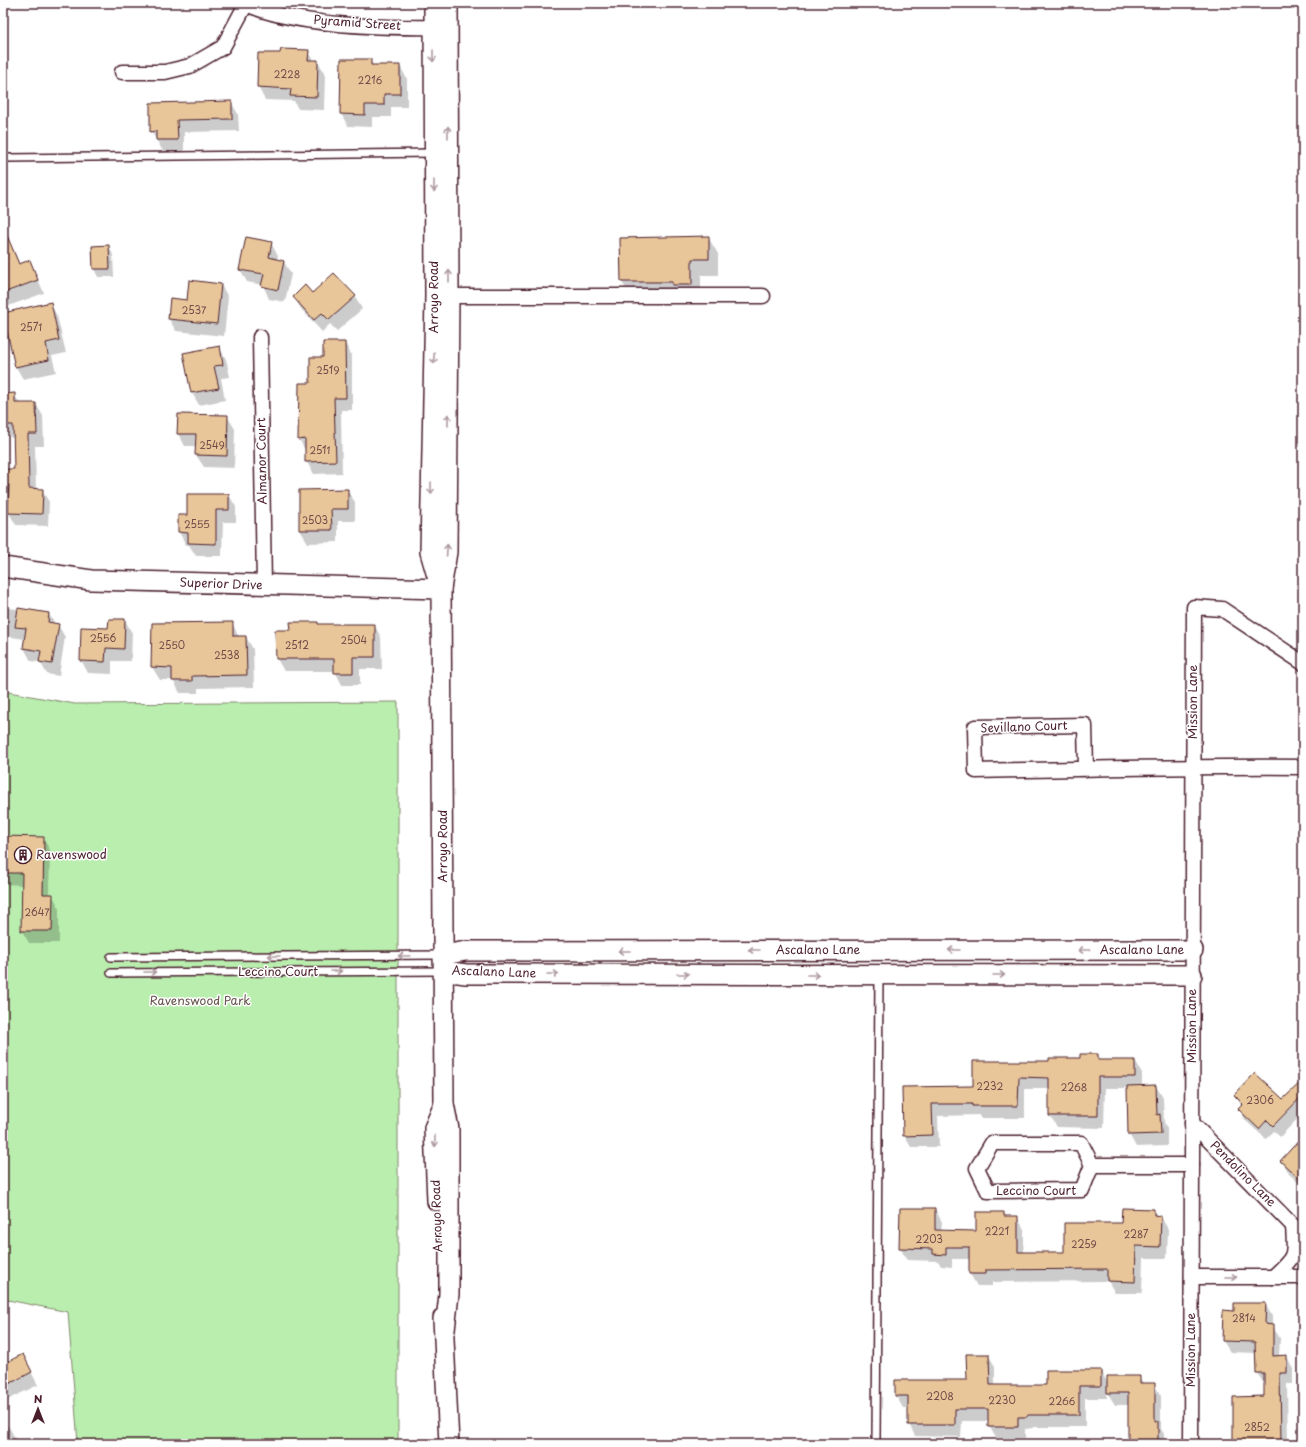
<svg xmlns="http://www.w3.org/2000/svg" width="1306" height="1447" font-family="'Playpen Sans',sans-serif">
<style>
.green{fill:#b9eeaf;stroke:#82866d}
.shadow{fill:#0003}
.building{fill:#e8c69a;stroke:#4a1f2b}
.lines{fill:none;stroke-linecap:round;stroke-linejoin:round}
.lane-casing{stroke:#4a1f2b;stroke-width:10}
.street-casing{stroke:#4a1f2b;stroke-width:17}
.secondary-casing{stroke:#4a1f2b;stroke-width:22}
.lane{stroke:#fff;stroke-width:7}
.street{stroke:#fff;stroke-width:14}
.secondary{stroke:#fff;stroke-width:19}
.oneway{stroke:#ae9aa0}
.labels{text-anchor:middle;stroke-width:3;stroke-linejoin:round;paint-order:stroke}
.number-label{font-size:10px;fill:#724947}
.street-label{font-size:12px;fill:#4a1f2b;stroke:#fff}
.poi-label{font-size:12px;fill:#4a1f2b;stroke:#fff;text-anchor:start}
.park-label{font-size:12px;fill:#66534c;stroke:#fff}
</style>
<rect width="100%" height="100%" fill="#fff"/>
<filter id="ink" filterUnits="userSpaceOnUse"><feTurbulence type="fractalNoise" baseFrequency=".025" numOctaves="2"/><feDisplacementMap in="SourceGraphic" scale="8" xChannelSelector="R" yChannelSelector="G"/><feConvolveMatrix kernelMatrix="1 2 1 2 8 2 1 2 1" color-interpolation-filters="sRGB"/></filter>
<g filter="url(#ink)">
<path class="green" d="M3,691L75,704L398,702V1444H78L68,1312L3,1299Z"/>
<g class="shadow">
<path d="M308,51L314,61H318L325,74L324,110L298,109L294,101L265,100L258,87L259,54H281Z"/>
<path d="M342,60H370L373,66H400L407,79V107H391V117H372V127L348,126L341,114Z"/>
<path d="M231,102L238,114L239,131L184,132V152L164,153L151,131V104Z"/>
<path d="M708,237L718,254V275H701V301L632,299L622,282V238Z"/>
<path d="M271,243L278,256L277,260L284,262L291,274L285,302L269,299L263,285L247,282L240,269Z"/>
<path d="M109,246L113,255L114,277H98L94,269Z"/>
<path d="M11,247L20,265L30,261L44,293L3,308V250Z"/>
<path d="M221,285L228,297L224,336L176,331L169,319L188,301Z"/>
<path d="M312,294L355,296L362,309L337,331L330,324L322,332L301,309L294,297Z"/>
<path d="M50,303L57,316L66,353L52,356L56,372L23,379L16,367L4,314Z"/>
<path d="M345,343L352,356V410H341L342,473L314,474L306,461V452L299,439L311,384L324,358Z"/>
<path d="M219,347L226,359L230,377L221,378L225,400L199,405L192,393Z"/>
<path d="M14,394L20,404H36L43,416L44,446H35L36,490H42L49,502L48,526L16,525L9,513V497L3,488V470H15L14,437L11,438L3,425V395Z"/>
<path d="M227,416L235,429L234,468L204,467L196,455L197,446H185L178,434Z"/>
<path d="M347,490L355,502V521H338V542L308,543L300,530V491Z"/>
<path d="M229,495L236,507V522H223L222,556H196L189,545H186L179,532V516H188Z"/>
<path d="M3,607L49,614L55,624L58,625L65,637L59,676L47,674L40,662L31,661L24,648L25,639L4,636L3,642Z"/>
<path d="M125,620L132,633L131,661H112V674L88,673L81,660L109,629Z"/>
<path d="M232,623L239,637H246L253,649L254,687L198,688V693H180L173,680H160L152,667L153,624Z"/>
<path d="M317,623L319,625H374L381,637L382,669H360V685H342L335,671H284L277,659L292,631Z"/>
<path d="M3,837L43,838L50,850L49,895H52L59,907V943H29L22,931L23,885L3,884Z"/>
<path d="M1098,1055L1101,1061H1135L1142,1073V1086H1156L1163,1098L1164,1122L1167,1128V1146L1136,1147L1129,1134L1128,1088H1105L1104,1128L1057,1127L1050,1115V1089H1025V1118H980L979,1115L938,1116L939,1147H911L904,1135L903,1088L974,1087L1050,1062L1081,1059Z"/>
<path d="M1303,1081V1113L1280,1137L1274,1131L1266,1139L1246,1121L1239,1109L1242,1107L1235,1095L1283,1100Z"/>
<path d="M1303,1137V1187L1288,1173L1281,1161Z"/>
<path d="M935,1209L942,1222L941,1232H977L1004,1213L1006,1217H1017L1024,1229V1253H1065L1153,1210L1157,1216L1161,1217L1168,1229L1167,1258H1143L1142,1293H1115L1108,1281L992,1282V1286H977L970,1274V1259H952V1267L941,1266L938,1261L907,1260L900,1248Z"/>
<path d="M1265,1304L1272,1316V1326L1280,1338L1279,1357L1286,1356L1293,1368V1384H1287L1288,1444H1235L1234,1398L1265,1397V1385L1257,1373L1256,1353L1230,1352L1223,1341L1235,1312Z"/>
<path d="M3,1351L9,1363L29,1368L38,1385L3,1402Z"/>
<path d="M988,1355L995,1366V1386H1047L1101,1371L1108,1384L1139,1377L1144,1384H1154L1161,1396V1429L1164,1434V1444H1130L1129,1405H1115L1107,1392V1398H1085V1427H1033V1428L1025,1429V1438H996L989,1426V1421H962L961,1437L915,1436L909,1424V1408H903L896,1396V1381H968Z"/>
<path d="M3,1422L9,1427L16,1440L11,1444H3Z"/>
</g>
<g class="building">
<path d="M281,49L309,50L308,60H318L317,97L290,96L291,89L257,87L258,53H280Z"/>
<path d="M341,59H371V65H400V94H384V105H365V115L340,114Z"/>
<path d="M232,101V119L177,120L178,140H156V131L150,132V103Z"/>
<path d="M3,226L19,264L30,260L38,280L3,293Z"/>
<path d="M709,236V259H692V285H672V282H621L620,238Z"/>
<path d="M246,237L272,242L269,257L284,261L278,290L261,286L264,274L239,270Z"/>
<path d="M109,245L110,269H93L92,246Z"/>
<path d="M334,273L356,296L329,320L322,313L314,320L293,297L305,285L312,293Z"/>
<path d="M189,280L221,284L217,324L168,319L170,298L187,300Z"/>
<path d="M51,302L59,340L46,343L49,360L15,367L3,313Z"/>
<path d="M323,342H345L346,398H334L336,461L305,462V439L298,440L299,383H310V357H323Z"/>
<path d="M220,346L223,365L214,366L219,388L191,393L183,353Z"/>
<path d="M15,393V403H36L37,434H28L29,488L43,489L42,514L8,513L9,485H3V469H14L13,425H3V394Z"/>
<path d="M178,414L228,415L227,456L195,455L196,434H177Z"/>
<path d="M348,489V509H331L332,530H299V490Z"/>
<path d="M187,494H229V510H216V544L188,543V533L178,532V515H187Z"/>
<path d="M18,608L49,613L48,622L59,624L52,664L39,662L41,651L23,648L26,628L15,627Z"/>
<path d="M109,619H125L124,649L106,648L105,662L80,661L81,627L108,628Z"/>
<path d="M233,622V636H246L247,675L192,676V681H172V668L151,667L152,623Z"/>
<path d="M290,622H318V624H375V657H353V673H334V659H276L275,630H291Z"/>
<path d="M3,836L44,837L43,894H53L52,931H21L22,873H3Z"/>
<path d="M1080,1054H1098V1060H1135V1077H1098V1116H1049V1078L1019,1077L1018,1106H972V1104H932L933,1135L903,1136L902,1087L973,1086V1061H1049V1058H1080Z"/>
<path d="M1255,1073L1283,1099L1303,1080V1095L1273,1126L1267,1120L1259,1129L1238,1109L1243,1104L1234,1095Z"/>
<path d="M1156,1085L1157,1115L1160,1114L1161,1134L1128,1135L1127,1086Z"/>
<path d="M1303,1136V1182L1280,1161Z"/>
<path d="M900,1208H935V1230L976,1231V1212H1004V1216H1018V1252H1064V1223H1121L1122,1208L1154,1209V1215L1161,1216L1160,1247L1136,1246L1135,1282L1107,1281V1269L986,1270V1274H969V1247H946V1255L933,1254V1249L899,1248Z"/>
<path d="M1234,1303H1266L1265,1324L1273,1325V1356L1287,1355V1373H1280L1281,1443L1233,1444V1397L1264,1396V1373H1256L1255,1342L1222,1341L1223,1310L1234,1311Z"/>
<path d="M23,1354L32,1372L3,1387V1364Z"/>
<path d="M966,1354H989L990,1385H1046V1370H1101V1386H1079V1415H1027V1417H1018V1427H988V1409H955V1425H908V1396H895V1380H967Z"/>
<path d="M1107,1376H1140V1383H1155V1421H1158V1443H1128V1393H1107Z"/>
</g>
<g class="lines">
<defs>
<g id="lane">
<path d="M9,158L434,153"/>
<path d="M111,957L443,955"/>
<path d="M111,973L443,971"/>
<path d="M876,1444L879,976"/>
</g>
<g id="street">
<path d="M244,3C295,27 386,28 443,27"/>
<path d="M122,72H165L190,66L223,47L246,4"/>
<path d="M439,296H763"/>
<path d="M260,337L264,585"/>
<path d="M1086,769L1085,725L975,727L976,771C1085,769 1194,766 1303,767"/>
<path d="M1192,1123L1303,1236"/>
<path d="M1092,1165L1081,1143H992L977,1168L988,1191L1082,1190L1092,1165H1192"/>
<path d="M1192,1277H1303"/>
<path d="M1273,1277C1296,1256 1295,1256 1293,1226"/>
<path d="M1191,1444L1194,607L1222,609L1303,663"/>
</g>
<g id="secondary">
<path d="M434,3L435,296L430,552L439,583"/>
<path d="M3,567L91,580L441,589"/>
<path d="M443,955L466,951L1193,950"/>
<path d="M444,971L466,974L1192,975"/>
<path d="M437,1201L434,1128L444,1104"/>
<path d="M443,1318L449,1444"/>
<path d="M445,1330L449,1294V1129L444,1104L441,589L447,552L449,296L448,3"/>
</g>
</defs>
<use href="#lane" class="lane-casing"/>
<use href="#street" class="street-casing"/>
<use href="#secondary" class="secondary-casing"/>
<use href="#lane" class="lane"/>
<use href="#street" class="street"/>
<use href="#secondary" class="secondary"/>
</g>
<defs><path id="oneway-shaft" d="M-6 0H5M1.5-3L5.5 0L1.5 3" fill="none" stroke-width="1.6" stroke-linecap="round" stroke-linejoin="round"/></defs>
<g class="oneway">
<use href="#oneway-shaft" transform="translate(433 56) rotate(90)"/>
<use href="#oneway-shaft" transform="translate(448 132) rotate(-90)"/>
<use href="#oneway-shaft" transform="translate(434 186) rotate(90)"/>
<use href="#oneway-shaft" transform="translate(449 276) rotate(-90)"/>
<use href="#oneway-shaft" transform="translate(434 358) rotate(91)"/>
<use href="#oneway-shaft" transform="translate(448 420) rotate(-90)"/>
<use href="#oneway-shaft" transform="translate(431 488) rotate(91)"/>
<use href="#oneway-shaft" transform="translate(447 550) rotate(-86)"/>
<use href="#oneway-shaft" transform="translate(754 950) rotate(180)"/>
<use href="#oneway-shaft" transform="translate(954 950) rotate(180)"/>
<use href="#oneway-shaft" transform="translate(1084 950) rotate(180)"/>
<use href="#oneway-shaft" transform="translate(624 951) rotate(180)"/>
<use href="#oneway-shaft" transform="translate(274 956) rotate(180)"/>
<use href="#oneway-shaft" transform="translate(404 956) rotate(180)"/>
<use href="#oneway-shaft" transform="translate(336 971)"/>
<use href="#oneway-shaft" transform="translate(150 972)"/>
<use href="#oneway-shaft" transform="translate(553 974)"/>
<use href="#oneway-shaft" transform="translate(683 974)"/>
<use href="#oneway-shaft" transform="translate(813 975)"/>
<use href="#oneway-shaft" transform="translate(999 975)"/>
<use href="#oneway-shaft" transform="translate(435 1141) rotate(88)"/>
<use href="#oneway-shaft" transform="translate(1231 1277)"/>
</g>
</g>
<defs>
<symbol id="building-ring" viewBox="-11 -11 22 22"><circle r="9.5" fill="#fff" stroke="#4a1f2b" stroke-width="1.5"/><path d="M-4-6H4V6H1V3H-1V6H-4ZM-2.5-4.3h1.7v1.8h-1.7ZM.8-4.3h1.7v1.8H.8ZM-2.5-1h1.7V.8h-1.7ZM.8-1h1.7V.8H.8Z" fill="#4a1f2b"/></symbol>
</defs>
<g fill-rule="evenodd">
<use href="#building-ring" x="13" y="845" width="20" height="20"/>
</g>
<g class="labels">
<g class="number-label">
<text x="287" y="78">2228</text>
<text x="370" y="84">2216</text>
<text x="194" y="314">2537</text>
<text x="31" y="331">2571</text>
<text x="328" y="374">2519</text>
<text x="212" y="449">2549</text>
<text x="320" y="454">2511</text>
<text x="315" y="524">2503</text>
<text x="197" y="528">2555</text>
<text x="103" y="642">2556</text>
<text x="354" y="644">2504</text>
<text x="172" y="649">2550</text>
<text x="297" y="649">2512</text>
<text x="227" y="659">2538</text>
<text x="37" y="916">2647</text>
<text x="990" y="1090">2232</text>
<text x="1074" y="1091">2268</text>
<text x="1260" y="1104">2306</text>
<text x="997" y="1235">2221</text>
<text x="1136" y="1238">2287</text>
<text x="929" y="1243">2203</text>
<text x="1084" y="1248">2259</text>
<text x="1244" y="1322">2814</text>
<text x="940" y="1400">2208</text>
<text x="1002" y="1404">2230</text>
<text x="1062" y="1405">2266</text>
<text x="1257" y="1431">2852</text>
</g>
<g class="street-label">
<text transform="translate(357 23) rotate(4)" y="4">Pyramid Street</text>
<text transform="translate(434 297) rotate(-90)" y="4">Arroyo Road</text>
<text transform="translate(262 461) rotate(-91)" y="4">Almanor Court</text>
<text transform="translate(221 584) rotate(2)" y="4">Superior Drive</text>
<text transform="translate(1193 702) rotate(-90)" y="4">Mission Lane</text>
<text transform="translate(1024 727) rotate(-2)" y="4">Sevillano Court</text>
<text transform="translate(443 846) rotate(-90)" y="4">Arroyo Road</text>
<text x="818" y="954">Ascalano Lane</text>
<text x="1142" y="954">Ascalano Lane</text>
<text x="278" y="976">Leccino Court</text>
<text transform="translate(494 972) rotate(2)" y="4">Ascalano Lane</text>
<text transform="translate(1192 1026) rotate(-90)" y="4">Mission Lane</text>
<text transform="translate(1243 1174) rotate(45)" y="4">Pendolino Lane</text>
<text x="1036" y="1195">Leccino Court</text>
<text transform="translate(437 1216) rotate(-92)" y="4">Arroyo Road</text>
<text transform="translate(1191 1350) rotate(-90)" y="4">Mission Lane</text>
</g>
<g class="poi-label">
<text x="36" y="859">Ravenswood</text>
</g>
<g class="park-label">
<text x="200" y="1005">Ravenswood Park</text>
</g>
</g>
<rect width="1306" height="1447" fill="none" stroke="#fff" stroke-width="16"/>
<rect x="8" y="8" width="1290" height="1431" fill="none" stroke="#4a1f2b" stroke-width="1.5" filter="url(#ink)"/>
<g transform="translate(38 1409)" stroke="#ffffff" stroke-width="3" paint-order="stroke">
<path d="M0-3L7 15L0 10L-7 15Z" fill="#4a1f2b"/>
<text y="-6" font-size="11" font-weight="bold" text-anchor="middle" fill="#4a1f2b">N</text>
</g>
</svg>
